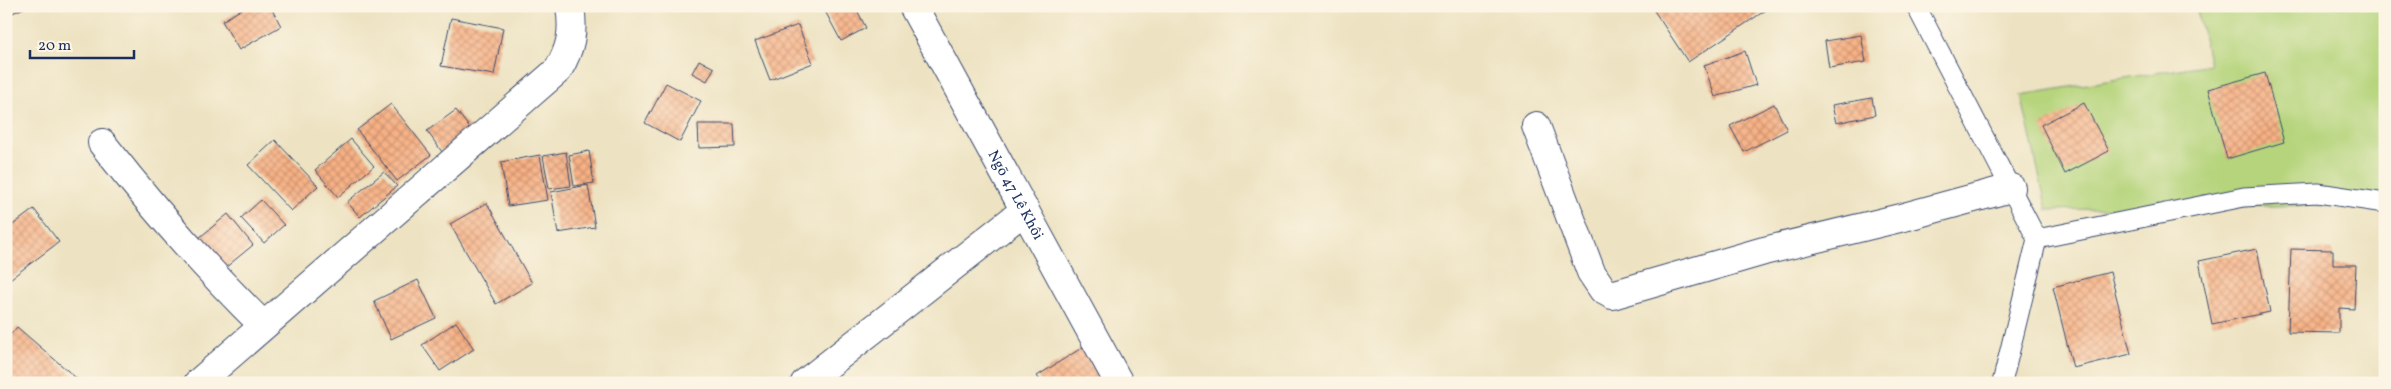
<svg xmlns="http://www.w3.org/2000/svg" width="2391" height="389" font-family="Vollkorn,serif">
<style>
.grass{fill:#b5d47b;stroke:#68826c}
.building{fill:url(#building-cross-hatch)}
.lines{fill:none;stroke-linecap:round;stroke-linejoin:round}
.lane-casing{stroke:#3a4a6d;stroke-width:21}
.street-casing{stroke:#3a4a6d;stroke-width:30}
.lane{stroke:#fff;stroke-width:19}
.street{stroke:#fff;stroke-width:28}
.labels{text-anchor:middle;stroke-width:4;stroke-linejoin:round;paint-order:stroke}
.street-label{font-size:15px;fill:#1b2f5e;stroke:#fcf5e5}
</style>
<defs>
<pattern id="building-cross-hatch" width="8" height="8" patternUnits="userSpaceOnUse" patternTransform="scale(1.25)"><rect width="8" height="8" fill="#f8b184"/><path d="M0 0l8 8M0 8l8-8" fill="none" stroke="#c8906f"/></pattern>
</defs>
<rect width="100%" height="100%" fill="#fcf5e5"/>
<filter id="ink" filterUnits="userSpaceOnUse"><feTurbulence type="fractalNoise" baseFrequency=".02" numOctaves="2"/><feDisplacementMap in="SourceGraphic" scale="10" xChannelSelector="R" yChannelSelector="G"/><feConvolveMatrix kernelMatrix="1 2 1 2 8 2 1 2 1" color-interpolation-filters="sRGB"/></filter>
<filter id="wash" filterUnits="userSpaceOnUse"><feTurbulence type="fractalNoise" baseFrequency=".0096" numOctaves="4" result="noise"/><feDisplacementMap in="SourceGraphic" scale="20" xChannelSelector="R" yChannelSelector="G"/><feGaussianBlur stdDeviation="1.12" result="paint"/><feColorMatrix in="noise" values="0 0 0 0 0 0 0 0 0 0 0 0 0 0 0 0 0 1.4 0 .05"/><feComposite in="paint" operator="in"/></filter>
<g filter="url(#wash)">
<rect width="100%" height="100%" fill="#ede2c1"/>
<path class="grass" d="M2196,6H2385V204L2047,210L2021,95L2210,64Z"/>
<g id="blocks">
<g class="building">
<path d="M6,6H28L6,16Z"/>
<path d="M247,6H270L281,26L239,50L222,21Z"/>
<path d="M835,6H855L866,28L841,41L825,11Z"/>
<path d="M1651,6H1772L1688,62Z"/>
<path d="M451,18L503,28L494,75L441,66Z"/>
<path d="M798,25L813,63L770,80L755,41Z"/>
<path d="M1861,35L1866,62L1829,68L1825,41Z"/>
<path d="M1745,51L1756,85L1715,97L1704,65Z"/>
<path d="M699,60L714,68L707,81L692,73Z"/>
<path d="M2265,73L2284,142L2227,159L2208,89Z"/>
<path d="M666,83L701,101L680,142L645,123Z"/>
<path d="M1872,98L1875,115L1836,123L1832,105Z"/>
<path d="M2084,103L2109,151L2065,174L2041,125Z"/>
<path d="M391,104L431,155L397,181L357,130Z"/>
<path d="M1774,104L1787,130L1744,152L1730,126Z"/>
<path d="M456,110L475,135L445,156L427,131Z"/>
<path d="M698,124H734L735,147L699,148Z"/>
<path d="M351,139L374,166L338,197L315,170Z"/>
<path d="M275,140L318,186L291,211L248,165Z"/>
<path d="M589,151L594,183L574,186L569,155Z"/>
<path d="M566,152L571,186L549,189L543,156Z"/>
<path d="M540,155L548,200L508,206L501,162Z"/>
<path d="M384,172L397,186L360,217L347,202Z"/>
<path d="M588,185L595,227L558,233L551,192Z"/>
<path d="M261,200L284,225L264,243L241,218Z"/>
<path d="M487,203L532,283L496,304L450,224Z"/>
<path d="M34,209L59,242L6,282V230Z"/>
<path d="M228,214L253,245L219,273L194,242Z"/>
<path d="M2257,249L2270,312L2212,324L2199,261Z"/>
<path d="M2291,249L2333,250V265H2356L2354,309L2339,308V333L2288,332Z"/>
<path d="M2110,272L2131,354L2073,368L2053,287Z"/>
<path d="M418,280L436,318L391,339L374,301Z"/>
<path d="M456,322L474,349L440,371L422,345Z"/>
<path d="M17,327L82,383H9L6,381V340Z"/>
<path d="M1083,347L1106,383H1042L1037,376Z"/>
</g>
</g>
</g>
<g filter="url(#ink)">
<use href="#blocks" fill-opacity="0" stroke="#3a4a6d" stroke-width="1"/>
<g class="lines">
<defs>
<g id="lane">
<path d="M1916,6L2037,239L2002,383"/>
<path d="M2037,239L2244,197L2318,193L2385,203"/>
</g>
<g id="street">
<path id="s1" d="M913,6L1119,383"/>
<path d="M1536,126L1591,272L1603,290L1612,295L1764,251L1904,217L2011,188"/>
<path d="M102,143C152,207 205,268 263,325"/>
<path d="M198,383L558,70C571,48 574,32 570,6"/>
<path d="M805,383L1025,210"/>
</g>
</defs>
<use href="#lane" class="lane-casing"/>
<use href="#street" class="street-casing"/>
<use href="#lane" class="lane"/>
<use href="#street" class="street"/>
</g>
</g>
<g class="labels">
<g class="street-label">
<text dy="5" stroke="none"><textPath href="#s1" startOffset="215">Ngõ 47 Lê Khôi</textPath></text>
</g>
</g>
<rect width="2391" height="389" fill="none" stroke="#fcf5e5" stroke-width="25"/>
<path d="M30 50v8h104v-8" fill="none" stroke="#1b2f5e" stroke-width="2.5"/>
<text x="38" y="50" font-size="15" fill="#1b2f5e" stroke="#fcf5e5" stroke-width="4" paint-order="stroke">20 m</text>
</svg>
